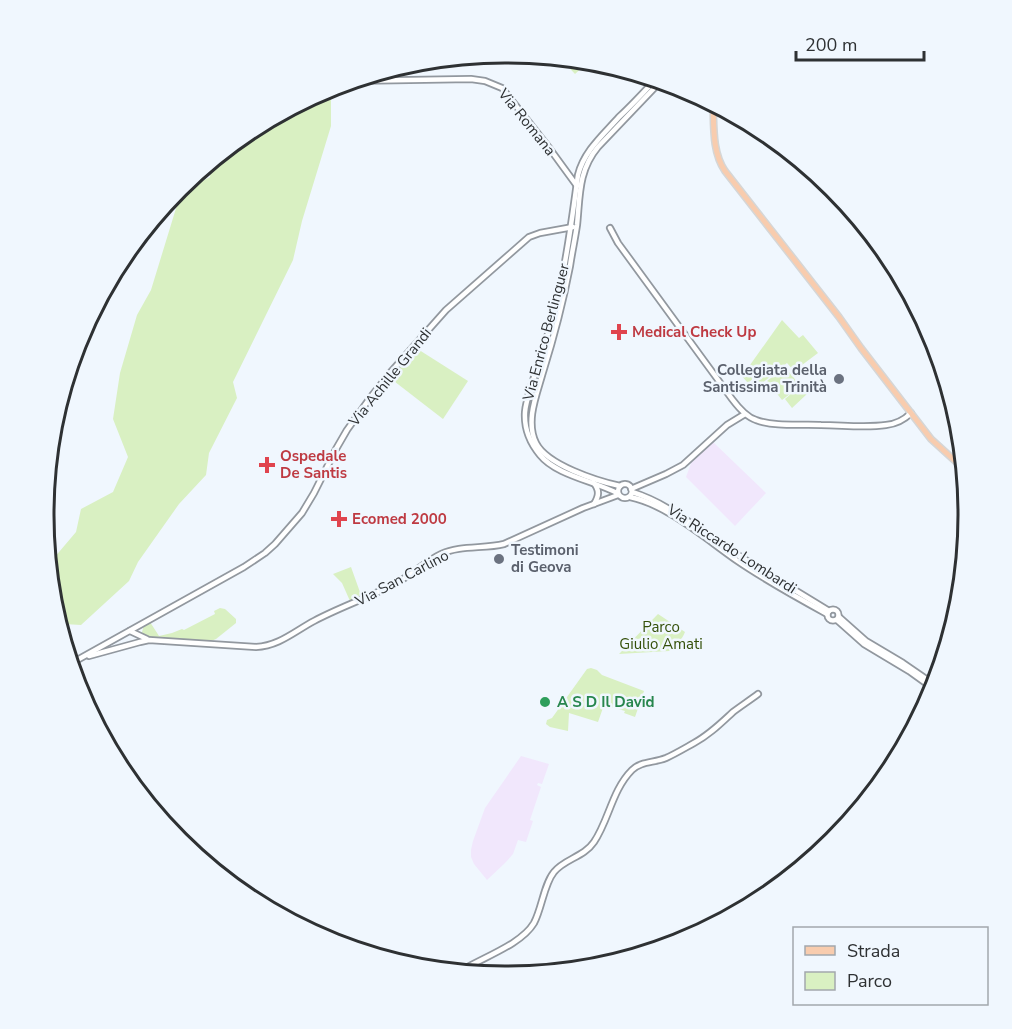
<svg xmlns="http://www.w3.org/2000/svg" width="1012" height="1029" font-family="'Nunito Sans',sans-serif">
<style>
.education{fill:#f1e7fc}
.green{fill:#d9f0c2}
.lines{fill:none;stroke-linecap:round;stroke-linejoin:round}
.tertiary-casing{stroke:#92989f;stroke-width:8}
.secondary-casing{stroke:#92989f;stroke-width:8}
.primary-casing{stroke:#d5d6d6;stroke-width:8}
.tertiary{stroke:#fff;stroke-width:4.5}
.secondary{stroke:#fff;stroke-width:4.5}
.primary{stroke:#f8ccae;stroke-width:5}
.health-dot{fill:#e0444e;stroke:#f0f7fe;stroke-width:2}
.worship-dot{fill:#6b7280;stroke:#f0f7fe;stroke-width:2}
.leisure-dot{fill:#2e9e5b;stroke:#f0f7fe;stroke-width:2}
.labels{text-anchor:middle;stroke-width:5;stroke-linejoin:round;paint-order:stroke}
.street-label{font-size:15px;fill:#2e3133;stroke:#f0f7fe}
.health-label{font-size:15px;font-weight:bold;fill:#be3a42;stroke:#f0f7fe;text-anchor:start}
.worship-label{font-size:15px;font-weight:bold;fill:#5b616d;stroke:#f0f7fe;text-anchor:end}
.park-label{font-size:15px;fill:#345009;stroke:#f0f7fe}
.leisure-label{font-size:15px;font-weight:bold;fill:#27864d;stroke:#f0f7fe;text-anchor:start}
.rim{fill:none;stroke:#2e3133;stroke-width:3}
</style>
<rect width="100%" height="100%" fill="#f0f7fe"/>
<g class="education">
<path d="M712,441L766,493L735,526L686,477L693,458Z"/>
<path d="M521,756L549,764L542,784L538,783L537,785L541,787L530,820L533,821L526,842L518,840L513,854L505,863L487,880L474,864L471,857V850L473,841L485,808Z"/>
</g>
<g class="green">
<path d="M559,57L585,60L586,64L575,74Z"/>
<path d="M327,88L331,100V126L302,221L293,260L233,382L237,398L209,453L206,475L179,504L138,562L129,581L81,625L64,624L60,629L52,604L48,565L76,532L81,509L113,492L128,457L113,419L120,373L137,315L151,290L181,192L210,177L211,161L249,130Z"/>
<path d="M782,320L799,338L803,335L818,353L794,371L787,363L760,385L754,378L748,383L739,373L750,365Z"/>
<path d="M416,348L468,381L443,419L390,378Z"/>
<path d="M785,367L807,394L792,408L785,399L799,387L782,400L767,381Z"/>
<path d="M351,567L361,595L350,601L342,583L333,574Z"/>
<path d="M220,608L225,609L236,619V623L216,639L211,641L148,637L143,635L142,632L144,625L150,622L159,636L172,633L182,629L184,630L215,614L214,611Z"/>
<path d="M658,614L685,632C681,641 677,646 669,651L619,654Z"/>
<path d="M591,668L597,670L602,675L644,691L635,717L624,713L625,711L604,705L598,722L569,713L568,731L550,727L546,724L547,720L552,718L587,669Z"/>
</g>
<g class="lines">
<defs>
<g id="tertiary">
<path d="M348,81L471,79L485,81L502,88L550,149L577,186"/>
<path d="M661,81L670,87"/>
<path d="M610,228L618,243L732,399C738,407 746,417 756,420C774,427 802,424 821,425C842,425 865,428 886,425C896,424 905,419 911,413"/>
<path d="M593,482C600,490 599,496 594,504"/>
<path d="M631,489L666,474L683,465L727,425L745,414"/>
<path d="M130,631L147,639"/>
<path d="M89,656L140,642L149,640L256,647C279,646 295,631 314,621C340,607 368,598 394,584C411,576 424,562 441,554C460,545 484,549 504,544L583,508L618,495"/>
<path d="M70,664L244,567L265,553L275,544L302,513L314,493L336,449L347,430L370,398L390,373L446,310L529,237L540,233L573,227"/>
<path d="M459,972C481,958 521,945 534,923C542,908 544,884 554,872C564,859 584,857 594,842C609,820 612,790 632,770C641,761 654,763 666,758C675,754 685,748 694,743C709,735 720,724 733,712C741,706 750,700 758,694"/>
</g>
<g id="secondary">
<circle cx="625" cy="491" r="7"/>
<path d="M620,486C597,481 547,465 536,443C525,421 537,394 543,372C554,337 563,302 570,266C572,252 575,239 577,225C580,196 578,171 598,147L661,81"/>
<path d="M632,492C668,503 696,528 727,548C761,570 795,590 829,611"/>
<path d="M617,493C594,481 556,475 540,455C530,443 524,428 525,412C526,400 531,388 534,377C542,352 551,327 557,302C567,260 572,218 578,175C584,151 603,135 619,117C632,105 644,92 656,79"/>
<path d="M630,497C666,504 706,539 736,560C765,580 796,597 827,614"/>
<circle cx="833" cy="615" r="5.5"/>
<path d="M839,617L866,641L903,663L935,685"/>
<path d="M837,620L864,644L909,671L934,689"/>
</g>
<path id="primary" d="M713,103C714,126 712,152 725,171L839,317L861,348L931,439L964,469"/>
</defs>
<use href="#tertiary" class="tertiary-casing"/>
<use href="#secondary" class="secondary-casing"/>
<use href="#primary" class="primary-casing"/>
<use href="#tertiary" class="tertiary"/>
<use href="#secondary" class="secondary"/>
<use href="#primary" class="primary"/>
</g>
<g class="health-dot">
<path d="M616 323h6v6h6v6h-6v6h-6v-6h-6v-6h6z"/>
<path d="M264 456h6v6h6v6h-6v6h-6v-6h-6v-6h6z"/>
<path d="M336 510h6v6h6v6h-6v6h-6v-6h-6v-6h6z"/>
</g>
<g class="worship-dot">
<circle cx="839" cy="379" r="6"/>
<circle cx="499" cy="559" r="6"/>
</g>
<circle class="leisure-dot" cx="545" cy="702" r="6"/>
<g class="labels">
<g class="street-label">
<text transform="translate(527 122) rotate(51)" y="5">Via Romana</text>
<text transform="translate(546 332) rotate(-75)" y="5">Via Enrico Berlinguer</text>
<text transform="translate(390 377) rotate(-51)" y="5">Via Achille Grandi</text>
<text transform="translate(732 549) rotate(33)" y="5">Via Riccardo Lombardi</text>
<text transform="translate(402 578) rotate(-28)" y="5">Via San Carlino</text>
</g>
<g class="health-label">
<text x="632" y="337">Medical Check Up</text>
<text x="280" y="461">Ospedale<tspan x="280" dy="17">De Santis</tspan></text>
<text x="352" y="524">Ecomed 2000</text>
</g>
<g class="worship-label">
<text x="827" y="375">Collegiata della<tspan x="827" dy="17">Santissima Trinità</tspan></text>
<text x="511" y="555" text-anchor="start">Testimoni<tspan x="511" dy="17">di Geova</tspan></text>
</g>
<g class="park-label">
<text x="661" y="632">Parco<tspan x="661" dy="17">Giulio Amati</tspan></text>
</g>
<g class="leisure-label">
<text x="557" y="707">A S D Il David</text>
</g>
</g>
<path d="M0 0H1012V1029H0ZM505 63H507A451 451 0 0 1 958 514V515A451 451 0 0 1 507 966H505A451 451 0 0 1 54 515V514A451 451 0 0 1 505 63Z" fill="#f0f7fe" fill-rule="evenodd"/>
<path class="rim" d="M505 63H507A451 451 0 0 1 958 514V515A451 451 0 0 1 507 966H505A451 451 0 0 1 54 515V514A451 451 0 0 1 505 63Z"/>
<rect x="793" y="927" width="195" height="78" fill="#f0f7fe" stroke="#a2a8ad" stroke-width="1.5"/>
<rect x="805" y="946" width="30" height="9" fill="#f8ccae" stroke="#a2a8ad" stroke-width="1.5"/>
<text x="847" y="957" font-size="18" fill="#2e3133">Strada</text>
<rect x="805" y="972" width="30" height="18" fill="#d9f0c2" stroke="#a2a8ad" stroke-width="1.5"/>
<text x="847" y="987" font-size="18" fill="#2e3133">Parco</text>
<path d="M796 51v9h128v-9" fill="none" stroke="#2e3133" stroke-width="3"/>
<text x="805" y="51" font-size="18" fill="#2e3133" stroke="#f0f7fe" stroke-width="4.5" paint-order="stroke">200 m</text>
</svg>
